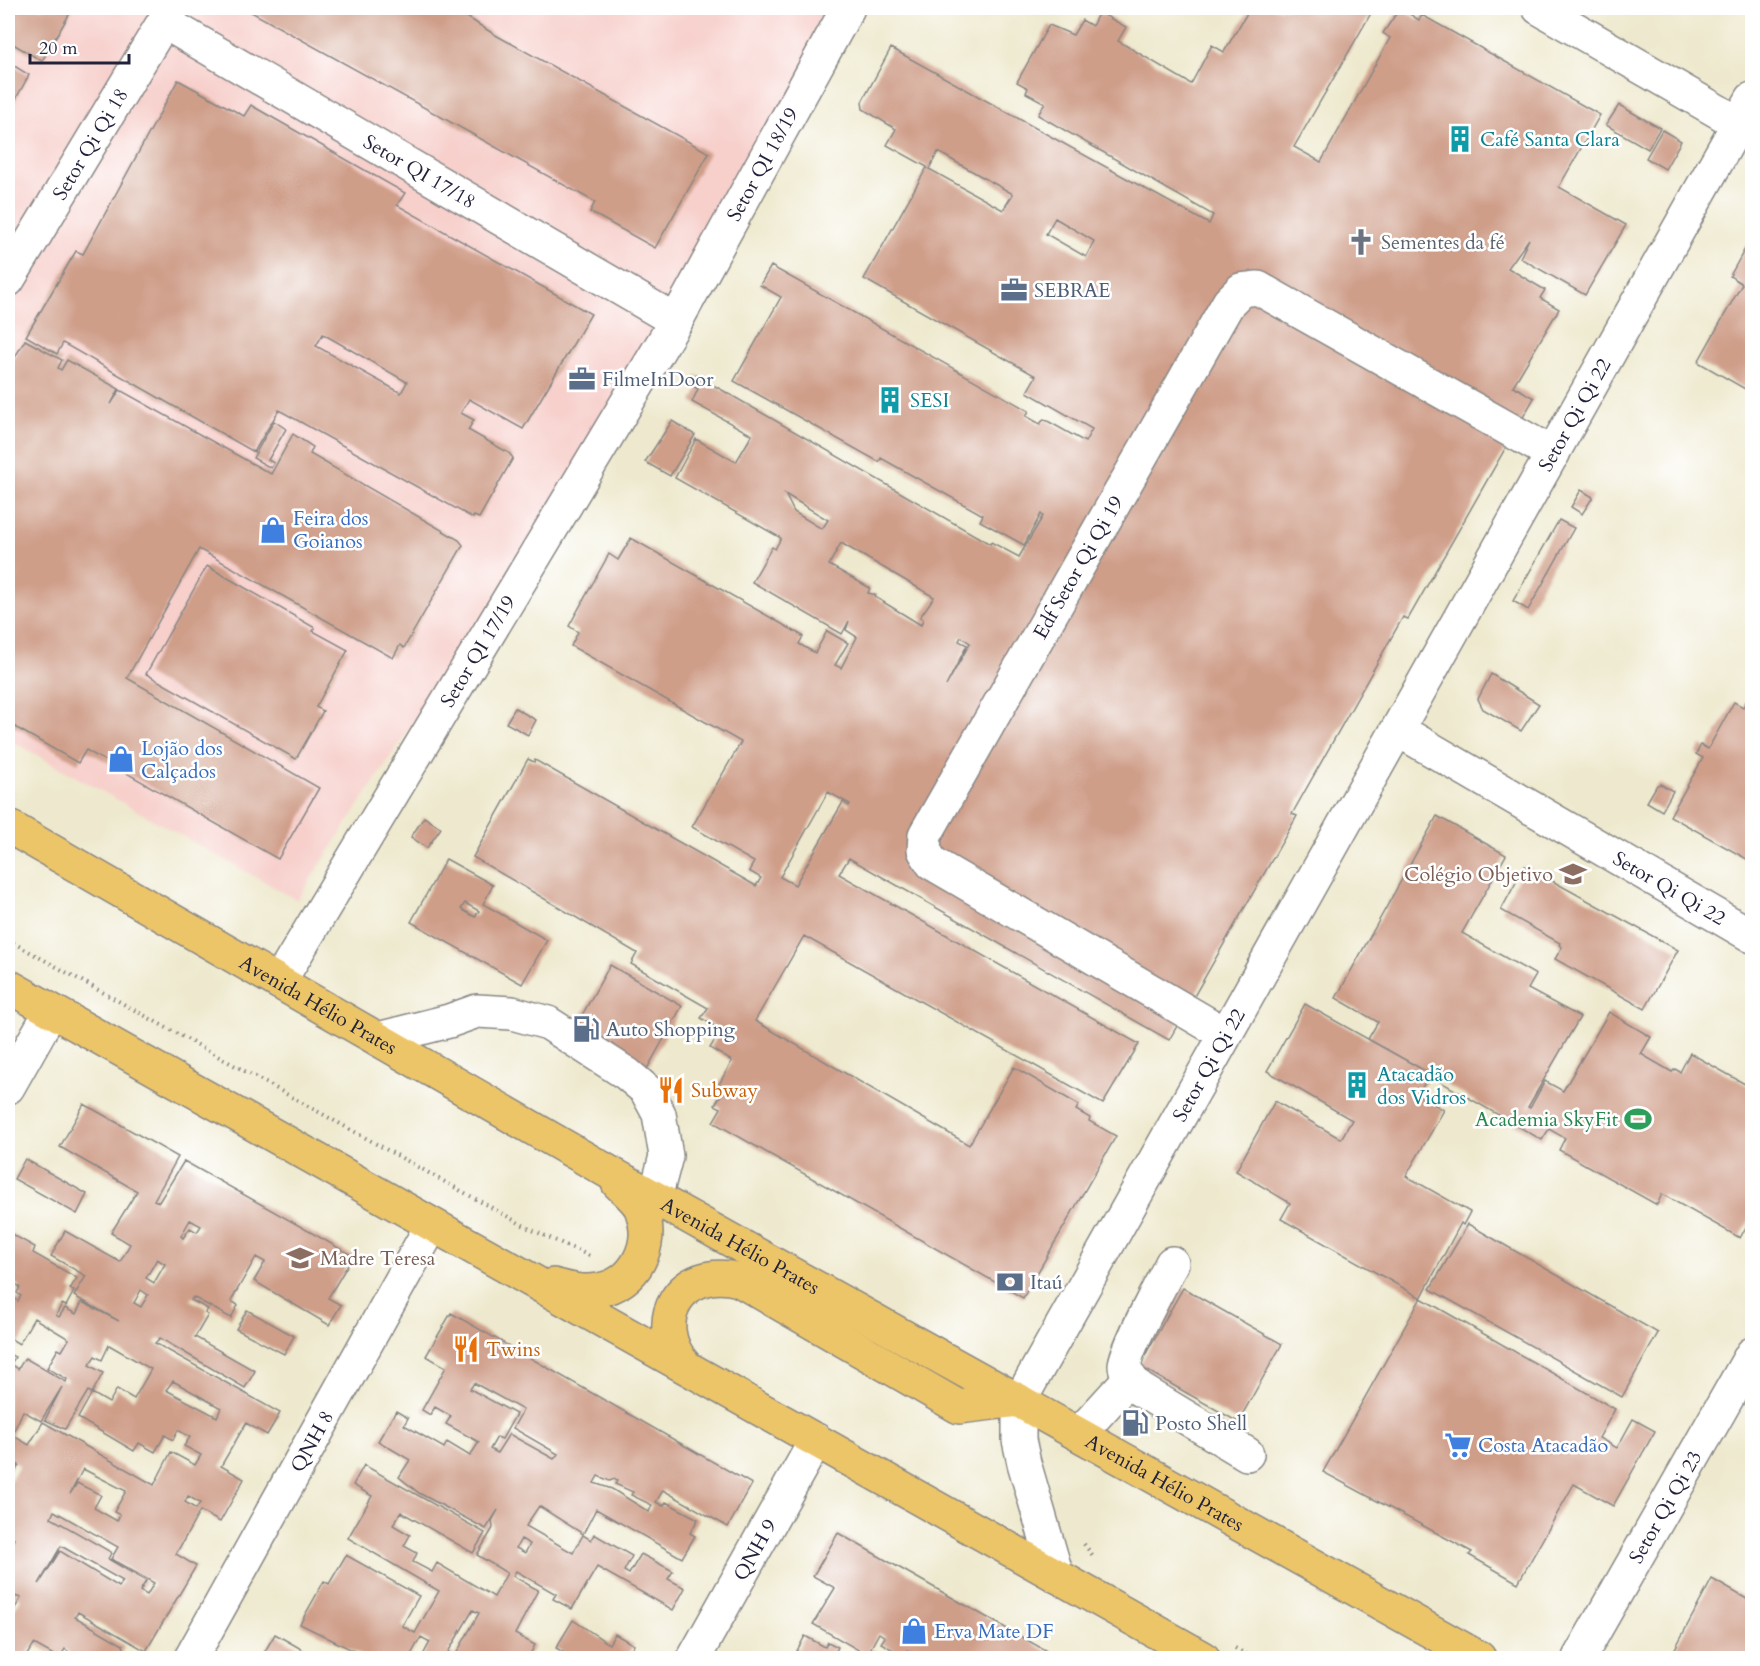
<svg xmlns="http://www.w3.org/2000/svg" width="1760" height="1666" font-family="Cardo,serif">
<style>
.built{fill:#f7d0cc}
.building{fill:#cf9e89;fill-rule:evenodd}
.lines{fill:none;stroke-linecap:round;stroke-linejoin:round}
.minor-casing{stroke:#888684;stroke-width:36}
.major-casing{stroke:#888684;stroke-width:36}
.path{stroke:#888684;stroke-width:4;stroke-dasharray:1.5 4.5;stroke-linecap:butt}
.minor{stroke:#fff;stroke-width:33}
.major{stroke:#edc569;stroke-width:33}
.labels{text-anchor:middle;stroke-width:5;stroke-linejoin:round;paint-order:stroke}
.culture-label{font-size:20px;fill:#0d838f;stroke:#fff;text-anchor:start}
.street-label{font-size:20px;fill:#22223b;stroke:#fff}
.worship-label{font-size:20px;fill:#5b616d;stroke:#fff;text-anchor:start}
.service-label{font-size:20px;fill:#4e5e75;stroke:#fff;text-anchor:start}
.shop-label{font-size:20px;fill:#366cbe;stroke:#fff;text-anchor:start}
.education-label{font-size:20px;fill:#785e54;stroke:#fff;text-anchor:end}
.food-label{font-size:20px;fill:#c56008;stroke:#fff;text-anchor:start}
.leisure-label{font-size:20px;fill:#27864d;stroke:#fff;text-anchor:end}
</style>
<rect width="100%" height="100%" fill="#fff"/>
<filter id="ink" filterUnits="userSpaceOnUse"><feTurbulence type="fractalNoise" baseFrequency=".0167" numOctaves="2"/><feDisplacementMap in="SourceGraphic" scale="12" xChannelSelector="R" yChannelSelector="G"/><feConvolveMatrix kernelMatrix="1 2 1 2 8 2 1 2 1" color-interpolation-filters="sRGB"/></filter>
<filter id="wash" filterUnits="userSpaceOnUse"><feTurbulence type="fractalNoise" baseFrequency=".008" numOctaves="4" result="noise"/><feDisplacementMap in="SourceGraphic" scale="24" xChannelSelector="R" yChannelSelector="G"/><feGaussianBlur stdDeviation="1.35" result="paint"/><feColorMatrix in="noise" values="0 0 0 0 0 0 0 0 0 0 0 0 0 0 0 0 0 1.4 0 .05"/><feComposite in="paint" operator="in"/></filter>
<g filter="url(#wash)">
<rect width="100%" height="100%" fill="#eee9ce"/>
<path class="built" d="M8,8H854L676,321L297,900L8,739Z"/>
<g id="blocks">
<g class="building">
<path d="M8,8H73L42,61L8,41Z"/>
<path d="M244,8H453L492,33L709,153L655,248L590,212L595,202Z"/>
<path d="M1250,8H1374L1294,147L1321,162L1390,38L1383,33L1400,8L1419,20L1422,15L1600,115L1559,187L1626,225L1585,295L1520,258L1529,239L1508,268L1545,290L1540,298L1559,309L1513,386L1534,398L1408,619L1403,617L1292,814L1297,816L1169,1040L849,858L839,874L1139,1044L1103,1104L804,936L755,1021L969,1145L1014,1067L1079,1105L1076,1110L1090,1118L1089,1121L1116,1136L1023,1298L713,1122L721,1108L715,1105L723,1091L717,1088L732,1061L710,1048L721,1030L701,1018L708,1008L631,964L637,953L473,857L528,759L534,762L535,760L756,886L761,878L749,871L754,862L692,827L741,742L571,646L578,632L569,626L609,554L618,560L631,538L803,636L799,644L815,653L827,631L848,643L835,665L841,668L857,637L846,630L849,621L842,634L752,582L772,547L775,549L781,538L675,478L696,439L736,462L752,435L692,402L698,389L691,385L696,375L990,544L991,542L1019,557L1043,516L1041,514L1024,545L980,521L983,515L881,458L879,462L734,381L781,297L760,285L771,266L1029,411L1026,416L1040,424L1044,419L1085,442L1092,429L1027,392L1036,376L864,279L927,167L887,145L896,129L863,109L862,102L891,48L1209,224L1213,215L1038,115L1045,103L1026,93L1028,88L1017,82L1049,25L1073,35L1082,20L1092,26L1099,12L1126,27L1118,41L1191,84L1212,45L1224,52ZM938,152L1013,194L1003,210L929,169ZM1055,218L1094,241L1086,257L1046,234ZM785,494L828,520L822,529L794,512ZM841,543L934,597L920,617L923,619L921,625L875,597L876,595L868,593L870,588L829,565ZM961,637L970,643L946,686L967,645L959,641ZM828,792L850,804L849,806L843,802L795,885L780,877Z"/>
<path d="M8,62L29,75L8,113Z"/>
<path d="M178,80L244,116L251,105L254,107L405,193L397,205L591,314L523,429L469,399L461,413L474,420L468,430L509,453L513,458L479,518L474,516L473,518L279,410L254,452L63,343L57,354L26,336L76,251L83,254ZM323,334L407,382L401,393L316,346Z"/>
<path d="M1619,105L1660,128L1648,149L1606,125Z"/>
<path d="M1662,130L1681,141L1665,169L1646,158Z"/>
<path d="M1746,247L1752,251V393L1698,362L1742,284L1730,276Z"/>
<path d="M25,340L62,360L58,368L61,370L67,360L119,389L111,404L120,390L271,474L293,434L313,447L310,454L459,540L463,545L404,648L400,645L393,658L199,549L127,678L319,788L278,859L86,750L78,763L8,723V369Z"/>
<path d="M274,421L286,429L268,460L274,463L271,468L253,458Z"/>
<path d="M672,421L695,435L670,476L645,462Z"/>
<path d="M1581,490L1593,497L1582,514L1571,507Z"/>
<path d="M1559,520L1574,528L1528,610L1513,601Z"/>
<path d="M207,566L315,628L313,631L348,650L316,707L323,711L296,759L146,674Z"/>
<path d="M1491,674L1539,704L1521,731L1483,709L1478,699Z"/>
<path d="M1747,700L1752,703V862L1670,816L1703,758L1696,754L1701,745L1708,749L1734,702L1743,707Z"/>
<path d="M515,708L536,720L528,735L506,723Z"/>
<path d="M1660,784L1673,791L1662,811L1647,802L1657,785Z"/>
<path d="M1437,816L1506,855L1462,933L1536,975L1528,989L1580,1017L1528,1107L1530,1108L1545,1081L1563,1091L1609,1012L1651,1037L1641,1054L1672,1072L1675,1069L1680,1072L1690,1053L1752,1088V1216L1740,1238L1662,1194L1657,1205L1559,1150L1565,1138L1549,1129L1542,1140L1429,1075L1418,1095L1444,1110L1406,1176L1470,1212L1463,1225L1461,1223L1421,1298L1281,1219L1290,1203L1236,1171L1275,1101L1341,1139L1352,1120L1267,1071L1305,1004L1427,1072L1368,1039L1378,1022L1336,998Z"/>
<path d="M424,817L441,828L427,848L411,837Z"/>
<path d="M446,859L493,885L483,904L547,940L522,984L411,922ZM465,903L479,911L475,917L461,909Z"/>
<path d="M1525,866L1678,950L1645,1009L1555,959L1562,947L1559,945L1560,943L1501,910Z"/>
<path d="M610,965L682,1006L643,1076L571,1035Z"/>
<path d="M84,1104L178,1157L154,1200L159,1202L184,1161L353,1256L328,1298L341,1305L329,1325L254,1281L265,1262L256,1257L231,1301L238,1305L231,1318L193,1297L191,1300L208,1309L205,1313L208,1315L195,1337L255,1371L245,1388L160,1338L155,1343L280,1413L267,1435L246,1423L221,1466L244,1479L220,1522L200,1511L176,1554L196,1566L146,1651L78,1612L75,1617L123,1645L124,1648L118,1658H67L70,1653L65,1649L59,1658L34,1644L25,1658H8V1620L21,1598L14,1596L8,1606V1550L14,1539L11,1537L8,1543V1501L10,1496L8,1495V1484L19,1465L13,1462L8,1473V1354L15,1357L11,1364L18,1369L25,1358L66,1382L67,1379L47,1368L58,1349L62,1351L69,1339L34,1318L19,1344L8,1337V1232L35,1247L33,1253L77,1278L70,1289L74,1291L66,1306L62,1304L56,1315L59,1317L65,1308L76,1314L82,1302L119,1321L74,1296L86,1276L51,1256L65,1231L120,1262L130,1244L111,1233L137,1191L60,1147ZM190,1220L201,1226L197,1232L190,1228L183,1238L181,1236ZM157,1259L165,1264L154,1283L146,1278ZM14,1283L20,1287L17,1293L21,1296L18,1301L12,1297L15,1292L10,1290ZM141,1290L148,1295L141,1307L134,1303ZM109,1345L151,1369L134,1399L117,1389L109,1403L92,1393L78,1418L134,1451L139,1443L155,1452L165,1435L173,1440L178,1430L190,1437L184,1446L201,1455L195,1465L171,1452L154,1485L43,1422L29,1445L12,1435L23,1411L41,1421L62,1387L45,1420L65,1429L88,1391L92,1393L103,1373L89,1365L95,1356L102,1360ZM173,1381L221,1408L217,1417L166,1390ZM83,1469L126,1491L114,1512L120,1515L117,1521L94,1508L101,1495L77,1483L70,1494ZM188,1496L200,1503L196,1509L185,1502ZM54,1511L118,1547L111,1559L154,1583L147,1595L140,1591L146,1581L108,1559L111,1553L109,1551L51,1518ZM61,1546L123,1581L119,1587L60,1551L39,1584Z"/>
<path d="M25,1159L87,1194L77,1214L14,1179Z"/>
<path d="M1468,1224L1658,1333L1622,1397L1430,1289Z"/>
<path d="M1183,1288L1282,1344L1238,1422L1139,1366Z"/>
<path d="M1421,1298L1615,1409L1599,1438L1617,1448L1633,1419L1655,1431L1613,1506L1574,1484L1518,1583L1469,1555L1472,1552L1323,1472Z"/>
<path d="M247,1310L294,1336L284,1354L236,1329Z"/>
<path d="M451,1313L752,1484L728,1527L663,1490L656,1502L663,1506L666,1502L698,1519L690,1533L695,1536L682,1558L596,1509L583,1534L539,1506L529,1521L526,1526L573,1553L583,1535L591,1540L594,1534L632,1556L624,1571L629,1574L641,1554L673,1571L668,1579L685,1588L673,1610L597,1567L572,1609L553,1599L556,1594L516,1571L513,1576L538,1590L515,1634L535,1645L528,1658H424L422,1657L430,1642L421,1637L409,1658H368L300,1624L324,1581L329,1584L346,1555L419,1596L402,1626L415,1633L439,1591L348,1538L372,1496L353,1485L364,1465L485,1533L473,1553L401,1512L393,1525L410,1535L404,1546L417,1553L413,1562L432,1572L437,1563L494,1597L507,1573L477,1555L493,1528L492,1521L498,1510L486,1529L419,1493L399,1477L410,1460L378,1441L396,1411L408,1418L404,1425L444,1448L447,1442L470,1456L479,1442L446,1424L451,1416L435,1407L430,1415L422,1410L446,1367L426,1356ZM474,1383L523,1410L513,1428L558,1454L554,1459L509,1434L497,1453L490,1449L497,1437L502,1439L516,1414L470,1389ZM598,1476L610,1481L614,1479L617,1481L615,1484L633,1492L631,1495L652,1505L649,1512L612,1489L594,1483ZM521,1539L530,1544L525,1553L516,1548ZM473,1610L479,1613L455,1656L448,1652Z"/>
<path d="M838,1533L988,1618L1059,1658H923L908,1650L905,1657L881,1643L885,1637L879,1633L867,1655L813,1624L835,1588L813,1576Z"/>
<path d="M1712,1579L1752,1602V1658H1670Z"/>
<path d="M573,1620L609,1644L615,1634L634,1645L625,1658H573L556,1648Z"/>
<path d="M275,1634L317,1658H261Z"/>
<path d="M805,1636L825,1647L828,1642L838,1647L835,1653L845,1658H793Z"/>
<path d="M873,1649L890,1658H868Z"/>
</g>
</g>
</g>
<g filter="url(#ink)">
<use href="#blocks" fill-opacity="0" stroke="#888684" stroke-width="1.5"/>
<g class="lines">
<defs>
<g id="minor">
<path d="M1539,8L1738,123"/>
<path id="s1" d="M164,22L676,321"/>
<path id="s2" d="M8,280L172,8"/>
<path id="s3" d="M1398,730L1752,936"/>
<path id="s4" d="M279,982L676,321L848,8"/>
<path id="s5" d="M1225,1034L932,863L924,850L925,835L1229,302L1241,290L1258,288L1553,454"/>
<path d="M378,1039L449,1021L477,1011L512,1013L548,1023L627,1074L646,1090L659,1114L666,1156L655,1198"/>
<path d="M8,1087L51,1011"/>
<path d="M1172,1263C1163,1280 1125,1351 1125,1365C1125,1374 1134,1383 1139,1389L1247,1454"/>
<path d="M1079,1434L1130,1378"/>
<path id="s6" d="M1057,1576L1024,1463L1019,1440V1402L1752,99"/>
<path id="s7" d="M191,1658L432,1225"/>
<path id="s8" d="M694,1658L816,1440"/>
<path id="s9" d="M1579,1658L1752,1354"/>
</g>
<g id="major">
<path id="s10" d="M8,826L607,1171L1479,1658"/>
<path d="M8,986L1203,1658"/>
<path d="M553,1285C568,1289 582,1293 599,1290C635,1284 655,1245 642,1211C639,1201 625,1190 618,1183"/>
<path d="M686,1367C646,1322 681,1264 739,1280L959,1407L1018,1400"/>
</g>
</defs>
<use href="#minor" class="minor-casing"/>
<use href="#major" class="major-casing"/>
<g class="path">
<path d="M8,940L530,1229L590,1256"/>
<path d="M1084,1544L1094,1557"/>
<path d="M1235,1648L1253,1658"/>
</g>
<use href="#minor" class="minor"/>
<use href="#major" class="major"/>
</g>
</g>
<defs>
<symbol id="building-bare" viewBox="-9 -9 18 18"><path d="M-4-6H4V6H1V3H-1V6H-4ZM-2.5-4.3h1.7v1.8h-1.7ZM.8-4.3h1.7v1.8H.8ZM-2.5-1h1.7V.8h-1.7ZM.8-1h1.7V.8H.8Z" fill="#0f9aa8" stroke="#fff" stroke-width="2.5" paint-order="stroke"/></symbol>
<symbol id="church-bare" viewBox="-9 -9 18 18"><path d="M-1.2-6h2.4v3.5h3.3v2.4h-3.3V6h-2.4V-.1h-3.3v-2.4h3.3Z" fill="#6b7280" stroke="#fff" stroke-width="2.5" paint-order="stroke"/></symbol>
<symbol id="office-bare" viewBox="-9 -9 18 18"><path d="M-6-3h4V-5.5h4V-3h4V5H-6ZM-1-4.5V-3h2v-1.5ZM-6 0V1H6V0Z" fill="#5c6f8a" stroke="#fff" stroke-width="2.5" paint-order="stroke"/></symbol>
<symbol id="shop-bare" viewBox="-9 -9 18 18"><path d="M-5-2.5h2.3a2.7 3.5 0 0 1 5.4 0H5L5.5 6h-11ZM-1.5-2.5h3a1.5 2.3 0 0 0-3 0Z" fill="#3f7fe0" stroke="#fff" stroke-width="2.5" paint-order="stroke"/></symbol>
<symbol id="school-bare" viewBox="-9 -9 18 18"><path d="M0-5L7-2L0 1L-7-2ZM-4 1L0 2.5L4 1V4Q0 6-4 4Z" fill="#8d6e63" stroke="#fff" stroke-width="2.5" paint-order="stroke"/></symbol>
<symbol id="fuel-bare" viewBox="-9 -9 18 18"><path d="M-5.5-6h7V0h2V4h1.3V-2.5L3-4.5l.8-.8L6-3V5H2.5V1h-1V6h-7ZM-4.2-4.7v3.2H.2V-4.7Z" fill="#5c6f8a" stroke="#fff" stroke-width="2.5" paint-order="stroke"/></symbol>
<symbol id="restaurant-bare" viewBox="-9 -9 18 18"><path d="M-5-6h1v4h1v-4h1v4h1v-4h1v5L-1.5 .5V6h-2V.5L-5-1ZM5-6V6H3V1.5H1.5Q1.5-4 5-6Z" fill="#e8710a" stroke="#fff" stroke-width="2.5" paint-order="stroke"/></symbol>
<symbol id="stadium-bare" viewBox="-9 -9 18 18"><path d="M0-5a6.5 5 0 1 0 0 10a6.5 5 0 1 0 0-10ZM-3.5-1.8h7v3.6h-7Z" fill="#2e9e5b" stroke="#fff" stroke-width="2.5" paint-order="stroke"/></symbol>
<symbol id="university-bare" viewBox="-9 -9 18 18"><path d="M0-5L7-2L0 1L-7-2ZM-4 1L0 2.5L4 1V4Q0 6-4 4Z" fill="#8d6e63" stroke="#fff" stroke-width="2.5" paint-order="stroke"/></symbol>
<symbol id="bank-bare" viewBox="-9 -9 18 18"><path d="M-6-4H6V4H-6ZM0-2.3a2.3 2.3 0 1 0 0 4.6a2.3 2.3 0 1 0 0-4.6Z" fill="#5c6f8a" stroke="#fff" stroke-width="2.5" paint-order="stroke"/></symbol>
<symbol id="supermarket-bare" viewBox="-9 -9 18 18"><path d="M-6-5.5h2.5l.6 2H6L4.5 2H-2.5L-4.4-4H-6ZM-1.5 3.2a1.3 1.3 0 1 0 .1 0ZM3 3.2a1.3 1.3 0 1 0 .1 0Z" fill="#3f7fe0" stroke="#fff" stroke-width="2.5" paint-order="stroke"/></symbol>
</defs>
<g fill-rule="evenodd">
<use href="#building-bare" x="1441" y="120" width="38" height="38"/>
<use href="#church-bare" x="1342" y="223" width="38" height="38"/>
<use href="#office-bare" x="995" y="271" width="38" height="38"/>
<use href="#office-bare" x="563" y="360" width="38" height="38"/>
<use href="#building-bare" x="871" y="381" width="38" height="38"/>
<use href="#shop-bare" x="254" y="511" width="38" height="38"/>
<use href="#shop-bare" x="102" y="740" width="38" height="38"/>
<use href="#school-bare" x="1554" y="855" width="38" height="38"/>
<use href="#fuel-bare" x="567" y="1010" width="38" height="38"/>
<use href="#building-bare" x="1338" y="1066" width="38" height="38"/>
<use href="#restaurant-bare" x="652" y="1071" width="38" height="38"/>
<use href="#stadium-bare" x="1619" y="1100" width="38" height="38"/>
<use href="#university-bare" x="281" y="1239" width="38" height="38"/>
<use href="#bank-bare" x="991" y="1263" width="38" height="38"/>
<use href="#restaurant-bare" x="447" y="1330" width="38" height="38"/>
<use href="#fuel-bare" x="1116" y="1404" width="38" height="38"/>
<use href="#supermarket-bare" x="1439" y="1426" width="38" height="38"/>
<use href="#shop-bare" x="895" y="1612" width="38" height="38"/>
</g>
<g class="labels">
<g class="culture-label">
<text x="1480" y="146">Café Santa Clara</text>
<text x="910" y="407">SESI</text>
<text x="1377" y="1081">Atacadão<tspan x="1377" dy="23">dos Vidros</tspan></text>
</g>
<g class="street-label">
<text dy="7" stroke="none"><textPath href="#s2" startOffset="159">Setor Qi Qi 18</textPath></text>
<text dy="7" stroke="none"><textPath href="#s4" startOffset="950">Setor QI 18/19</textPath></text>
<text dy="7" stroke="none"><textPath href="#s1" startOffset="296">Setor QI 17/18</textPath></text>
<text dy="7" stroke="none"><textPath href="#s6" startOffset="1312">Setor Qi Qi 22</textPath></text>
<text dy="7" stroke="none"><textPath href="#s5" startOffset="678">Edf Setor Qi Qi 19</textPath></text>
<text dy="7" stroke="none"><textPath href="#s4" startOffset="386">Setor QI 17/19</textPath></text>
<text dy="7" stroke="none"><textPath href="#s3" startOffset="314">Setor Qi Qi 22</textPath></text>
<text dy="7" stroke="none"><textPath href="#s10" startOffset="358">Avenida Hélio Prates</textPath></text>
<text dy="7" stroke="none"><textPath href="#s6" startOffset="566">Setor Qi Qi 22</textPath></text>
<text dy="7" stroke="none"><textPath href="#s10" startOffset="844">Avenida Hélio Prates</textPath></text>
<text dy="7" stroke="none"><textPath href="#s7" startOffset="248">QNH 8</textPath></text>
<text dy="7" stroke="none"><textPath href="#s10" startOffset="1330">Avenida Hélio Prates</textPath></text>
<text dy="7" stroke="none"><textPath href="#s9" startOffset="174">Setor Qi Qi 23</textPath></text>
<text dy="7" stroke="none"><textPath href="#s8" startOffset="124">QNH 9</textPath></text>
</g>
<g class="worship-label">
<text x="1381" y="249">Sementes da fé</text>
</g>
<g class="service-label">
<text x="1034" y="297">SEBRAE</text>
<text x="602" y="386">FilmeInDoor</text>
<text x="606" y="1036">Auto Shopping</text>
<text x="1030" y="1289">Itaú</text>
<text x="1155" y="1430">Posto Shell</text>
</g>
<g class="shop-label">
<text x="293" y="525">Feira dos<tspan x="293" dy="23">Goianos</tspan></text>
<text x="141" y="755">Lojão dos<tspan x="141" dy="23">Calçados</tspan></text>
<text x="1478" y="1452">Costa Atacadão</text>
<text x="934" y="1638">Erva Mate DF</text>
</g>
<g class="education-label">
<text x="1553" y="881">Colégio Objetivo</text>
<text x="320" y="1265" text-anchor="start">Madre Teresa</text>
</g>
<g class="food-label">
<text x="691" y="1097">Subway</text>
<text x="486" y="1356">Twins</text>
</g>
<g class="leisure-label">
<text x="1618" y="1126">Academia SkyFit</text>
</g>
</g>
<rect width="1760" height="1666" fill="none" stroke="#fff" stroke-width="30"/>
<path d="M30 54v9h99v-9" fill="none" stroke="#22223b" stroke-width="3"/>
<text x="39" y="54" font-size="18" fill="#22223b" stroke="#ffffff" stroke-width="4.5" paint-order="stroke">20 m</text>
</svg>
